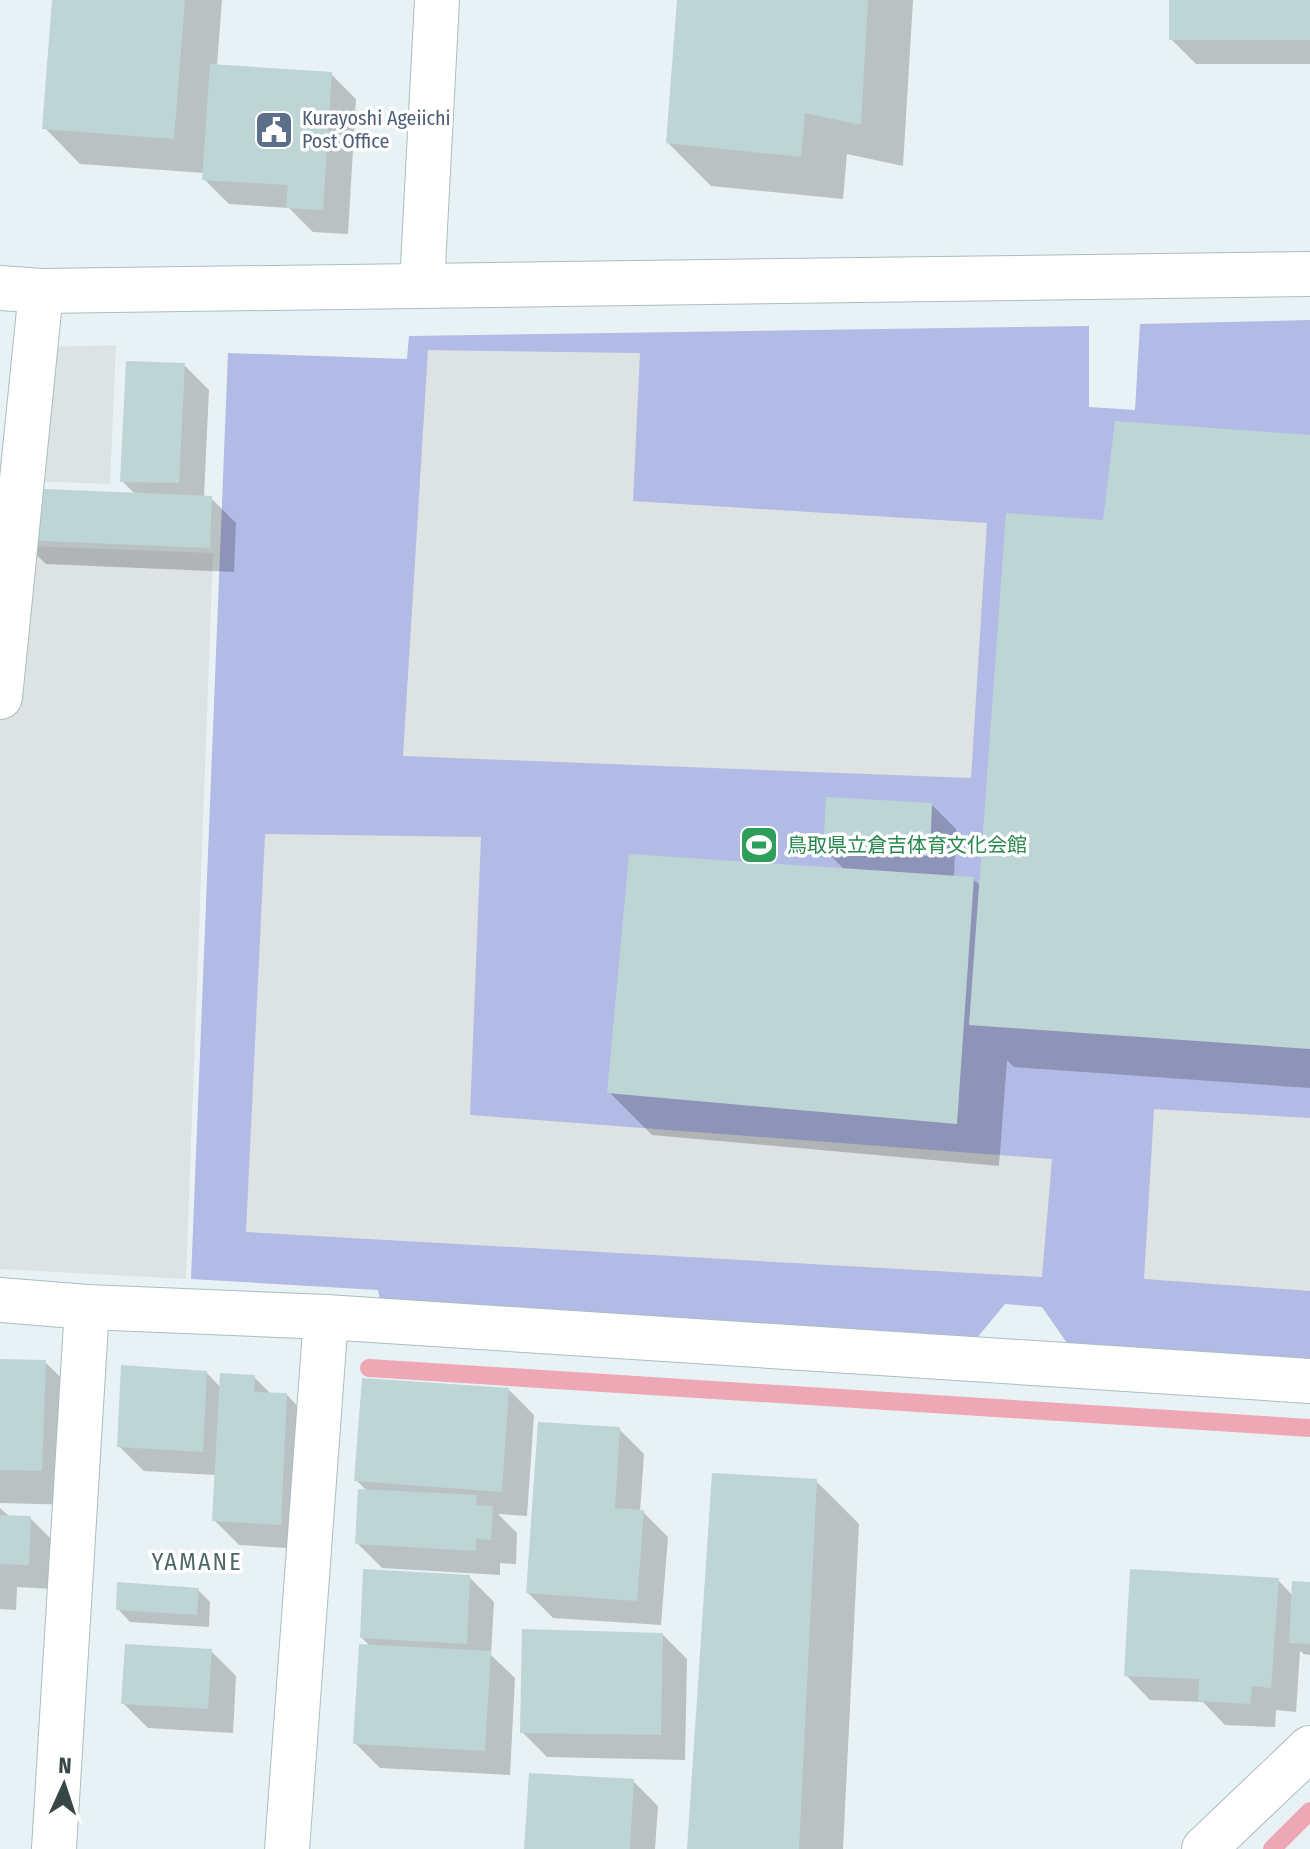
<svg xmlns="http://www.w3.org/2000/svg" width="1310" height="1849" font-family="'Fira Sans Condensed','Noto Sans JP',sans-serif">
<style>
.green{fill:#b2bae6}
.parking{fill:#dde2e2}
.shadow{fill:#0003}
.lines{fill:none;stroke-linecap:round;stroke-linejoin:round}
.stream{stroke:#eea7b4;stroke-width:18}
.building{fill:#bed5d5}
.minor-casing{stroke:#abbdbf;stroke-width:46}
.tertiary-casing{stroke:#abbdbf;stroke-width:46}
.minor{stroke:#fff;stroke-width:44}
.tertiary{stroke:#fff;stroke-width:44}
.labels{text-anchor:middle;stroke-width:7;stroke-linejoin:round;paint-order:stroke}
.service-label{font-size:20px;fill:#4e5e75;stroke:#fff;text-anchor:start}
.leisure-label{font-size:20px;fill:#27864d;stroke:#fff;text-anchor:start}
.quarter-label{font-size:24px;letter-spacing:2px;fill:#4f6969;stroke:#fff}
</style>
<rect width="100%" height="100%" fill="#e8f2f4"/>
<path class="green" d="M1310,320V1361L1067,1343L1042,1307L1005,1304L976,1339L380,1300L378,1290L191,1279L228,353L407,359L409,336L1089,326V407L1135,410L1140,324Z"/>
<g class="parking">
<path d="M116,345L110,484L3,480L13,348Z"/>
<path d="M428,350L640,353L633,501L987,523L971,778L403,756Z"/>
<path d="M0,545L213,553L186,1279L0,1269Z"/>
<path d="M265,834L481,837L470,1115L1052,1159L1042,1277L246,1232Z"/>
<path d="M1154,1109L1310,1118V1291L1144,1279Z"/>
</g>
<g class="shadow">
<path d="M54,0H222L217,66L331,74L356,99L348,234L313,232L289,208L229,204L204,179V173L80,164L45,128Z"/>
<path d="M679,0H913L903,166L847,154L843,199L711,186L668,143Z"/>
<path d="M1171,0H1310V64H1196L1171,39Z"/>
<path d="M184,365L209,390L204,497L211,498L236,523L234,572L46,564L21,540L136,495L122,481Z"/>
<path d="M1310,437V1088L1014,1067L1007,1060L999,1166L652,1135L609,1092L845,870L825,850L931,804L956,829L954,877L973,879L981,886L1105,522Z"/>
<path d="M0,1361L45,1362L81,1397L77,1505L0,1503Z"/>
<path d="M206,1372L221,1388L254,1377L271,1394L287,1395L311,1420L305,1549L239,1545L214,1520L216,1475L144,1471L119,1446Z"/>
<path d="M509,1390L534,1415L527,1516L498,1514L517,1533L516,1564L500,1563V1575L382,1568L357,1543L367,1491L357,1481Z"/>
<path d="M619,1429L644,1454L640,1512H643L668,1537L661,1625L553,1618L528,1593Z"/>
<path d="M816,1481L859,1524L843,1849H689Z"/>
<path d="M0,1508L10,1517L30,1518L55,1543L53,1589L17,1587L16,1610L0,1609Z"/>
<path d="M469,1577L494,1602L491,1655L515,1678L510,1775L380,1768L355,1743L371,1647L362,1638Z"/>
<path d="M1278,1580L1293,1596L1310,1584V1655L1304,1654L1300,1651L1296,1712L1276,1710L1275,1727L1225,1725L1203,1702L1150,1700L1126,1675Z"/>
<path d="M198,1590L210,1602L209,1627L130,1622L118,1609Z"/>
<path d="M662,1634L687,1659L685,1760L547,1757L522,1732Z"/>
<path d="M211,1651L236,1676L233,1733L148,1728L123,1703Z"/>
<path d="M633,1781L658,1806L655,1849H526Z"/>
</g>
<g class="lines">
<g class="stream">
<path d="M369,1368L1310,1428"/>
<path d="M1272,1849L1310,1811"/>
</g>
</g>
<g class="building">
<path d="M52,0H185L174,139L42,129Z"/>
<path d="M677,0H868L861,125L805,113L801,157L666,143Z"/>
<rect x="1169" y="0" width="141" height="40"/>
<path d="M210,64L332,72L323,210L286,208L288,185L202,180Z"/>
<path d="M126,361L185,363L179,483L120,482Z"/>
<path d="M1115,421L1310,435V1049L969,1025L1006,513L1103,520Z"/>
<path d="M22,488L212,496L210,548L19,540Z"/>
<path d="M826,797L932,803L930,856L823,850Z"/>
<path d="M629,854L974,877L957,1124L607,1093Z"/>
<path d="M0,1359L46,1360L42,1471L0,1470Z"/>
<path d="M121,1365L207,1371L203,1452L117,1447Z"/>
<path d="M220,1373L255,1375L254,1392L287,1393L281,1525L212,1521Z"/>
<path d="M362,1378L509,1388L502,1492L354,1481Z"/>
<path d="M538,1422L620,1427L615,1508L644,1510L637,1601L526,1593Z"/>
<path d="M712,1473L817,1479L799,1849H687Z"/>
<path d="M358,1489L477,1495L476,1505L493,1506L491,1540L476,1539V1551L355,1544Z"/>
<path d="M0,1515L31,1516L29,1565L0,1564Z"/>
<path d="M363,1569L470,1575L467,1644L360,1638Z"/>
<path d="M1130,1569L1279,1578L1271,1688L1252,1686L1250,1704L1198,1701L1199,1679L1124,1676Z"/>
<path d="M1292,1581L1310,1582V1644L1289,1643Z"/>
<path d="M117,1582L199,1588L197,1615L116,1610Z"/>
<path d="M522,1629L663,1633L661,1735L520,1733Z"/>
<path d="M125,1644L212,1649L208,1709L121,1704Z"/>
<path d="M359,1644L491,1651L485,1751L353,1744Z"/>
<path d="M529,1773L634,1779L630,1849H524Z"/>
</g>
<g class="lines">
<defs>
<g id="minor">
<path d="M422,285L437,0"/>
<path d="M0,697L41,291"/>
<path d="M0,1300L87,1307L326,1317L1310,1381"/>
<path d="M54,1849L87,1307"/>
<path d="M287,1849L326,1317"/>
<path d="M1204,1849L1310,1748"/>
</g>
<path id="tertiary" d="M0,288L41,291L1310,274"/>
</defs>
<use href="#minor" class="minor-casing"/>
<use href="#tertiary" class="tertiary-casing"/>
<use href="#minor" class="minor"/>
<use href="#tertiary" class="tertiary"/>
</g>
<defs>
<symbol id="civic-square" viewBox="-11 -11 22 22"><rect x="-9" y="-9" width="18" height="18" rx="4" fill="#5c6f8a" stroke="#fff"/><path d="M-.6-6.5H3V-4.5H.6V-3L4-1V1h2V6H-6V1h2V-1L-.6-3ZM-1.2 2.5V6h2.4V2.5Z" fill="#fff"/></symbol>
<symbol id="stadium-square" viewBox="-11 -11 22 22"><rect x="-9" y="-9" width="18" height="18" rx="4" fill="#2e9e5b" stroke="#fff"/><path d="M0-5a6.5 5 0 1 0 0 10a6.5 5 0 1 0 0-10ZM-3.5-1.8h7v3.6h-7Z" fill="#fff"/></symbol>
</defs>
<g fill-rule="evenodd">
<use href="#civic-square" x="252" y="108" width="44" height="44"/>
<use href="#stadium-square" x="737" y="823" width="44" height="44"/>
</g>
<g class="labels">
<g class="service-label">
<text x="302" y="125">Kurayoshi Ageiichi<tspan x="302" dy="23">Post Office</tspan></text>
</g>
<g class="leisure-label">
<text x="787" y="852">鳥取県立倉吉体育文化会館</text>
</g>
<g class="quarter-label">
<text x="197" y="1570">YAMANE</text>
</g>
</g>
<g transform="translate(64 1785) rotate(3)" stroke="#ffffff" stroke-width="6" paint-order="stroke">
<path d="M0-6L14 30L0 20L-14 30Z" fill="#374747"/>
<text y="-12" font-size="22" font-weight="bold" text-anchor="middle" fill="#374747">N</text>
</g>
</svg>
